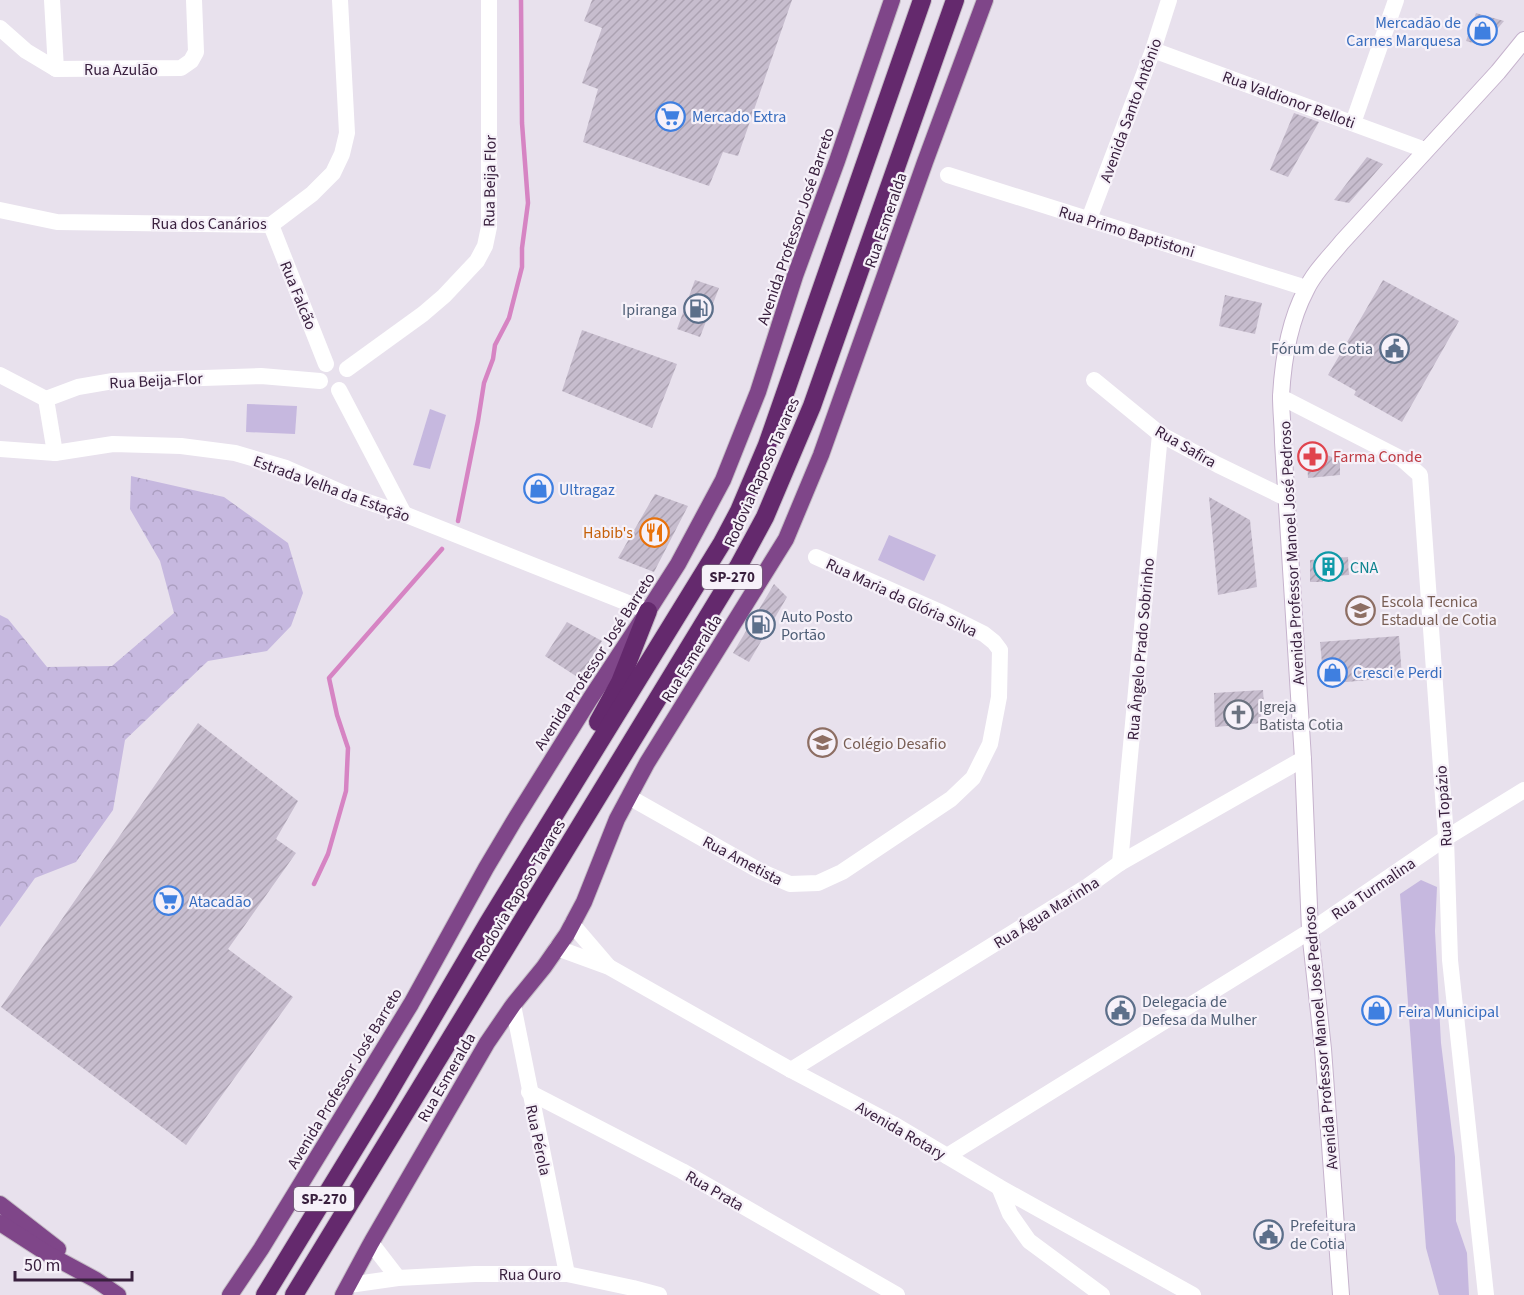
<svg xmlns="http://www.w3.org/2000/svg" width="1524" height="1295" font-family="'Source Sans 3',sans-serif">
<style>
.grass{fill:#c6b8df}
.forest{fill:url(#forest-crowns)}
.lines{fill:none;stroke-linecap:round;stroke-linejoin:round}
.stream{stroke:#d684c3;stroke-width:4.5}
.building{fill:url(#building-hatch)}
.secondary-casing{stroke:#c6b3cd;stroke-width:18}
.trunk-casing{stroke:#c4bcc5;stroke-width:18}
.motorway-casing{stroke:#c4bcc5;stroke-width:20}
.minor{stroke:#fff;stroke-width:16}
.tertiary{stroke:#fff;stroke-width:16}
.secondary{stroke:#fff;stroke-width:16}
.trunk{stroke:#7f4689;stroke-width:16}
.motorway{stroke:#64296d;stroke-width:18}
.labels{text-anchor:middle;stroke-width:4.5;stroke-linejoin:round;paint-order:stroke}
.shield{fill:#f6f1f9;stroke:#725f76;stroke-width:1.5}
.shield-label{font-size:15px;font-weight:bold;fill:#39203e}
.shop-label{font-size:16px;fill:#366cbe;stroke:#f6f1f9;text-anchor:start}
.street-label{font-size:16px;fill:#39203e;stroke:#f6f1f9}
.service-label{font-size:16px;fill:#4e5e75;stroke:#f6f1f9;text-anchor:start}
.health-label{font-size:16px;fill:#be3a42;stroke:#f6f1f9;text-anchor:start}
.food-label{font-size:16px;fill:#c56008;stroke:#f6f1f9;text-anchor:end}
.culture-label{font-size:16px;fill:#0d838f;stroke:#f6f1f9;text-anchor:start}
.education-label{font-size:16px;fill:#785e54;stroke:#f6f1f9;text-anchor:start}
.worship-label{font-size:16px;fill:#5b616d;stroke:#f6f1f9;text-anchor:start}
</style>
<defs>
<pattern id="forest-crowns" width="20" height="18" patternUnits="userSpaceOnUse" patternTransform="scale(1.5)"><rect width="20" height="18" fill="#c6b8df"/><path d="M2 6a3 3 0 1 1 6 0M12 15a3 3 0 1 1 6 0" fill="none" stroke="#ab9ec0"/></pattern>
<pattern id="building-hatch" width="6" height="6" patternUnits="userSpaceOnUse" patternTransform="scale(1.5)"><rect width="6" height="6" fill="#c7bdce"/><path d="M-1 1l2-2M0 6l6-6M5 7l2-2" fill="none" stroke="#aca2b2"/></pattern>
</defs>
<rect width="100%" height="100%" fill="#e8e1ed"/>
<g class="grass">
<path d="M247,404L297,406L295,434L246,432Z"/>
<path d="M430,409L446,415L430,469L413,465Z"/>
<path d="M889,535L936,555L924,581L878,560Z"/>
<path d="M1421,880L1437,887L1435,931L1441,1043L1455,1157L1456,1221L1467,1253L1469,1295H1439L1426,1248L1400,894Z"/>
</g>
<path class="forest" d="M131,476L224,497L288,543L303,593L291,626L267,651L208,661L125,740L113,810L76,862L35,878L0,927V615L8,619L47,667L112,666L174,613L160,561L130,509Z"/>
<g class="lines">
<g class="stream">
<path d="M458,521L478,421L484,383L493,359L495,345L509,318L522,267V248L528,203L522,123L521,0"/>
<path d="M314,884L328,854L346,791L348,748L337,715L329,678L442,549"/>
</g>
</g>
<g class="building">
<path d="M592,0H792L738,156L723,152L709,186L583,142L598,89L582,83L602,28L584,21Z"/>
<path d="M1476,13L1504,21L1483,46L1466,41Z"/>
<path d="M1294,113L1319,122L1288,177L1270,170Z"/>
<path d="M1367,157L1383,164L1349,203L1334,200Z"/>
<path d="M695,280L719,288L700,337L677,329Z"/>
<path d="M1383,280L1459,321L1402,422L1354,395L1356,391L1328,375Z"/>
<path d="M1225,295L1262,303L1255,334L1219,326Z"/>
<path d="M582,330L677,364L652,428L562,391Z"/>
<path d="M1306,445L1340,461V475L1308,478Z"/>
<path d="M655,494L688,506L654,572L618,558Z"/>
<path d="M1209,497L1250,520L1257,587L1218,595Z"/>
<path d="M1348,557L1349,575L1323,577V582H1310V560Z"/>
<path d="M774,584L787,597L749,662L733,653Z"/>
<path d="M567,622L602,641L579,678L545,656Z"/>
<path d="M1399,636L1402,677L1324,684L1320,642Z"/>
<path d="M1263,690L1264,705L1260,707L1262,723L1215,727L1214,693Z"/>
<path d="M198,723L298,801L276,839L296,853L228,949L293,997L186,1145L1,1007Z"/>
</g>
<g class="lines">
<defs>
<path id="secondary" d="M1341,1295L1323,1049L1310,931L1303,759L1283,442C1283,427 1281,412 1281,396C1283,360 1289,322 1306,290C1314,272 1330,257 1342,242L1498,72L1524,40"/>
<g id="trunk">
<path d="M0,1204L58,1249"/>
<path d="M0,1223L48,1254L96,1280L118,1295"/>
<path d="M230,1295L261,1249L411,1004L486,868L514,821L590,699L648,611L678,564L723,480L758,392L795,276L837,161L892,0"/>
<path d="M343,1295L371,1243L487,1043L513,1005L544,967L567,934L584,902L617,819L647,763L786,539L821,455L925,162L985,0"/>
</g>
<g id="motorway">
<path d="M598,722L620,682L648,611"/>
<path d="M265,1295L383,1102L488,923L722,543L739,511L767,445L922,0"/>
<path d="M294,1295L738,567L765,517L812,406L955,0"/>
</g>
</defs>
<use href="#secondary" class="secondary-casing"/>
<use href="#trunk" class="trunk-casing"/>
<use href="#motorway" class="motorway-casing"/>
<g class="minor">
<path d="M52,0L56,69"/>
<path d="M0,28L26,51L56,69L181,68L191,61L196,52L194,0"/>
<path d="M1153,50L1425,150"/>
<path d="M1353,123L1396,0"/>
<path d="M948,175L1306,288"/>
<path d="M0,210L57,222L271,225L312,194L333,173L342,154L347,133L340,0"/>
<path d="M1089,219L1153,50L1169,0"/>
<path d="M271,225L326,364"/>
<path d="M347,369L423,314L444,296L477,261L485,246L489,227V0"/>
<path d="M0,375L46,399L78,387L113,381L261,376L320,381"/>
<path d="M1094,380L1160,434L1218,465L1286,498"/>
<path d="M339,390L404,514"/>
<path d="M1281,397L1402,459L1420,475L1446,838L1450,960L1486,1295"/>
<path d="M46,399L55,453"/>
<path d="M629,797L760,871L790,884L818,883L842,872L951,799L973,778L990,744L999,697L1000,650L994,642L984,634L938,611L816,557"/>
<path d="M1120,863L1160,434"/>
<path d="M513,1005L567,1274"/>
<path d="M791,1070L1088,886L1120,863L1303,759"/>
<path d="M529,1092L682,1171L897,1295"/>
<path d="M947,1156L1310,931L1446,838L1524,790"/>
<path d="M999,1187L1010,1214L1029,1241L1102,1295"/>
<path d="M371,1243L398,1278"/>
<path d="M349,1285L398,1278L475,1274H567L633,1288L659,1295"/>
</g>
<g class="tertiary">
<path d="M0,449L55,453L113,444L181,446L235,453L286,468L350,496L404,514L648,611"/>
<path d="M572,924L608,966"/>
<path d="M557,948L609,967L791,1070L893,1124L999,1187L1193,1295"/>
</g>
<use href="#secondary" class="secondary"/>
<use href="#trunk" class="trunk"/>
<use href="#motorway" class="motorway"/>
</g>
<defs>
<symbol id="shop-ring" viewBox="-11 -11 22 22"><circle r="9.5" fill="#f6f1f9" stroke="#3f7fe0" stroke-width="1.5"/><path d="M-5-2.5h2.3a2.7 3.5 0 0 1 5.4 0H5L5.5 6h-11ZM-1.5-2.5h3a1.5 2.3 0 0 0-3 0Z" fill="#3f7fe0"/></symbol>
<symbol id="supermarket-ring" viewBox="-11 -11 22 22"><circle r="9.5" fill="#f6f1f9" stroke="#3f7fe0" stroke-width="1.5"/><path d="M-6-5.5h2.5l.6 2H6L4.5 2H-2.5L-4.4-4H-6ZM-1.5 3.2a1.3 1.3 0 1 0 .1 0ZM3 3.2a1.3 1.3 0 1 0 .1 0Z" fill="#3f7fe0"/></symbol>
<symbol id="fuel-ring" viewBox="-11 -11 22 22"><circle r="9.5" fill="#f6f1f9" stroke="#5c6f8a" stroke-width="1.5"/><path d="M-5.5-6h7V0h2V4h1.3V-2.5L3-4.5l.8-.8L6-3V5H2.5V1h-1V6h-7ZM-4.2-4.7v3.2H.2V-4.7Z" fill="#5c6f8a"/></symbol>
<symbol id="civic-ring" viewBox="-11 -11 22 22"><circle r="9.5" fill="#f6f1f9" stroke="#5c6f8a" stroke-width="1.5"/><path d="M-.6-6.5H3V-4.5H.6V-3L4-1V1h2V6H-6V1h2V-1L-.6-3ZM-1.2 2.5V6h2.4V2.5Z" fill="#5c6f8a"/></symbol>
<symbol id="pharmacy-ring" viewBox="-11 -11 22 22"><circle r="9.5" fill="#f6f1f9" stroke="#e0444e" stroke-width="1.5"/><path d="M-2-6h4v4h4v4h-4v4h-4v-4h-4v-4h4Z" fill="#e0444e"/></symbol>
<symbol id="restaurant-ring" viewBox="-11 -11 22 22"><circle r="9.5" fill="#f6f1f9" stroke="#e8710a" stroke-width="1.5"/><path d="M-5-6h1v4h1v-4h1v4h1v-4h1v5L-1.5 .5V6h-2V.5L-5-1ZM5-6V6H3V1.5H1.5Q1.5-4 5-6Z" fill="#e8710a"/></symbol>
<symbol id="building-ring" viewBox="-11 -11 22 22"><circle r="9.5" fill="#f6f1f9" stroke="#0f9aa8" stroke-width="1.5"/><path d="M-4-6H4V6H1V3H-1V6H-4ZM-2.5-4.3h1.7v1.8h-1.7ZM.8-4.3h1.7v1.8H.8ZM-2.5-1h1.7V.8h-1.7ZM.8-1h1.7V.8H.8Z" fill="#0f9aa8"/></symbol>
<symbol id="university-ring" viewBox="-11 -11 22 22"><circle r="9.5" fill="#f6f1f9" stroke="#8d6e63" stroke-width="1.5"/><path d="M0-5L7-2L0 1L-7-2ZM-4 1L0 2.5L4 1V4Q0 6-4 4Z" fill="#8d6e63"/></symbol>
<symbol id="church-ring" viewBox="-11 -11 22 22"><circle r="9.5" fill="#f6f1f9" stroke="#6b7280" stroke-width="1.5"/><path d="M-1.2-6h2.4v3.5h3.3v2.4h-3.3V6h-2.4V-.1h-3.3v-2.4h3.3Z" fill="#6b7280"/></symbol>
<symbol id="school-ring" viewBox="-11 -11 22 22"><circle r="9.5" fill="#f6f1f9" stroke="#8d6e63" stroke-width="1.5"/><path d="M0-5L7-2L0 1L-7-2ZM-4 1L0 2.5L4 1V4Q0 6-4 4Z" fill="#8d6e63"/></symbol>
</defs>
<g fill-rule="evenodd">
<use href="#shop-ring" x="1466" y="14" width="33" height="33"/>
<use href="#supermarket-ring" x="654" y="100" width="33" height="33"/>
<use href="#fuel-ring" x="682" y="292" width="33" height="33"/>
<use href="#civic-ring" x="1378" y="332" width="33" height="33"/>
<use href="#pharmacy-ring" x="1296" y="440" width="33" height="33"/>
<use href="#shop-ring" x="522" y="472" width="33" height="33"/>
<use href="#restaurant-ring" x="638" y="516" width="33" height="33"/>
<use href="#building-ring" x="1312" y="550" width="33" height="33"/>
<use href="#university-ring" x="1344" y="594" width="33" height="33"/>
<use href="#fuel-ring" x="744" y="608" width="33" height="33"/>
<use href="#shop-ring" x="1316" y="656" width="33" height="33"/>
<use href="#church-ring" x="1222" y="698" width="33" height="33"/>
<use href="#school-ring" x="806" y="726" width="33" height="33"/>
<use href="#supermarket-ring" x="152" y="884" width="33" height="33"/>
<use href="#civic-ring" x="1104" y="994" width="33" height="33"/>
<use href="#shop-ring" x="1360" y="994" width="33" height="33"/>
<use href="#civic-ring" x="1252" y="1218" width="33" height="33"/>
</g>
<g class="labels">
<g class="shield">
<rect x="702" y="565" width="60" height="24" rx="4.5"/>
<rect x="294" y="1187" width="60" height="24" rx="4.5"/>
</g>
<g class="shield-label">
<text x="732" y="582">SP-270</text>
<text x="324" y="1204">SP-270</text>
</g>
<g class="shop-label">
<text x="1461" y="28" text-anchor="end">Mercadão de<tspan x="1461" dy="18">Carnes Marquesa</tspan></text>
<text x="692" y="122">Mercado Extra</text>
<text x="559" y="495">Ultragaz</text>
<text x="1353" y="678">Cresci e Perdi</text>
<text x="189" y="907">Atacadão</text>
<text x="1398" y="1017">Feira Municipal</text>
</g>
<g class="street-label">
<text x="121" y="75">Rua Azulão</text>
<text transform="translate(1289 99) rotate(20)" y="6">Rua Valdionor Belloti</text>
<text transform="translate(1130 110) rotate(-70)" y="6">Avenida Santo Antônio</text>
<text transform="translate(489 181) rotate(-89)" y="6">Rua Beija Flor</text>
<text transform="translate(885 220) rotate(-71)" y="6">Rua Esmeralda</text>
<text x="209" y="229">Rua dos Canários</text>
<text transform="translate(795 226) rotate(-71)" y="6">Avenida Professor José Barreto</text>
<text transform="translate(1127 231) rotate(17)" y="6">Rua Primo Baptistoni</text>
<text transform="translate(299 295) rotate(68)" y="6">Rua Falcão</text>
<text transform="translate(156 380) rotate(-3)" y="6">Rua Beija-Flor</text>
<text transform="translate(1186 446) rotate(30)" y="6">Rua Safira</text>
<text transform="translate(761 472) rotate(-66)" y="6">Rodovia Raposo Tavares</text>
<text transform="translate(332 488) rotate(20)" y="6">Estrada Velha da Estação</text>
<text transform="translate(1291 553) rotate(-93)" y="6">Avenida Professor Manoel José Pedroso</text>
<text transform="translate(902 597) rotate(25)" y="6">Rua Maria da Glória Silva</text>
<text transform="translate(1140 649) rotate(-85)" y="6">Rua Ângelo Prado Sobrinho</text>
<text transform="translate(691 658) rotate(-58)" y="6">Rua Esmeralda</text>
<text transform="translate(594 661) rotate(-57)" y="6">Avenida Professor José Barreto</text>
<text transform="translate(1443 806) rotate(-94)" y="6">Rua Topázio</text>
<text transform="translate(743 860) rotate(28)" y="6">Rua Ametista</text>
<text transform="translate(1373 888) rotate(-34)" y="6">Rua Turmalina</text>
<text transform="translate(519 890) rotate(-59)" y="6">Rodovia Raposo Tavares</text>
<text transform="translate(1046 912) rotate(-32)" y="6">Rua Água Marinha</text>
<text transform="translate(1320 1038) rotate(-95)" y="6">Avenida Professor Manoel José Pedroso</text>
<text transform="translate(446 1077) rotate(-60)" y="6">Rua Esmeralda</text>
<text transform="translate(344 1078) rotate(-59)" y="6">Avenida Professor José Barreto</text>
<text transform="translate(901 1130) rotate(30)" y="6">Avenida Rotary</text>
<text transform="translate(539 1140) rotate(78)" y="6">Rua Pérola</text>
<text transform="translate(715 1190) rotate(30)" y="6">Rua Prata</text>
<text x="530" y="1280">Rua Ouro</text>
</g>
<g class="service-label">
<text x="677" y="315" text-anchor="end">Ipiranga</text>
<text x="1373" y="354" text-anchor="end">Fórum de Cotia</text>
<text x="781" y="622">Auto Posto<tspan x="781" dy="18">Portão</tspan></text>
<text x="1142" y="1007">Delegacia de<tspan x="1142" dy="18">Defesa da Mulher</tspan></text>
<text x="1290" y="1231">Prefeitura<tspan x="1290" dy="18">de Cotia</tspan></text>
</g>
<g class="health-label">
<text x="1333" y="462">Farma Conde</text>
</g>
<g class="food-label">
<text x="633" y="538">Habib's</text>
</g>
<g class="culture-label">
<text x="1350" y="573">CNA</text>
</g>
<g class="education-label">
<text x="1381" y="607">Escola Tecnica<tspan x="1381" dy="18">Estadual de Cotia</tspan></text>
<text x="843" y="749">Colégio Desafio</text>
</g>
<g class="worship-label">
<text x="1259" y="712">Igreja<tspan x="1259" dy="18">Batista Cotia</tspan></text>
</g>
</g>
<path d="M15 1271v9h117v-9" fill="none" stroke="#39203e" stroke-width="3"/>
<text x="24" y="1271" font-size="18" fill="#39203e" stroke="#f6f1f9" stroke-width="4.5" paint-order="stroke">50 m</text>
</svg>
